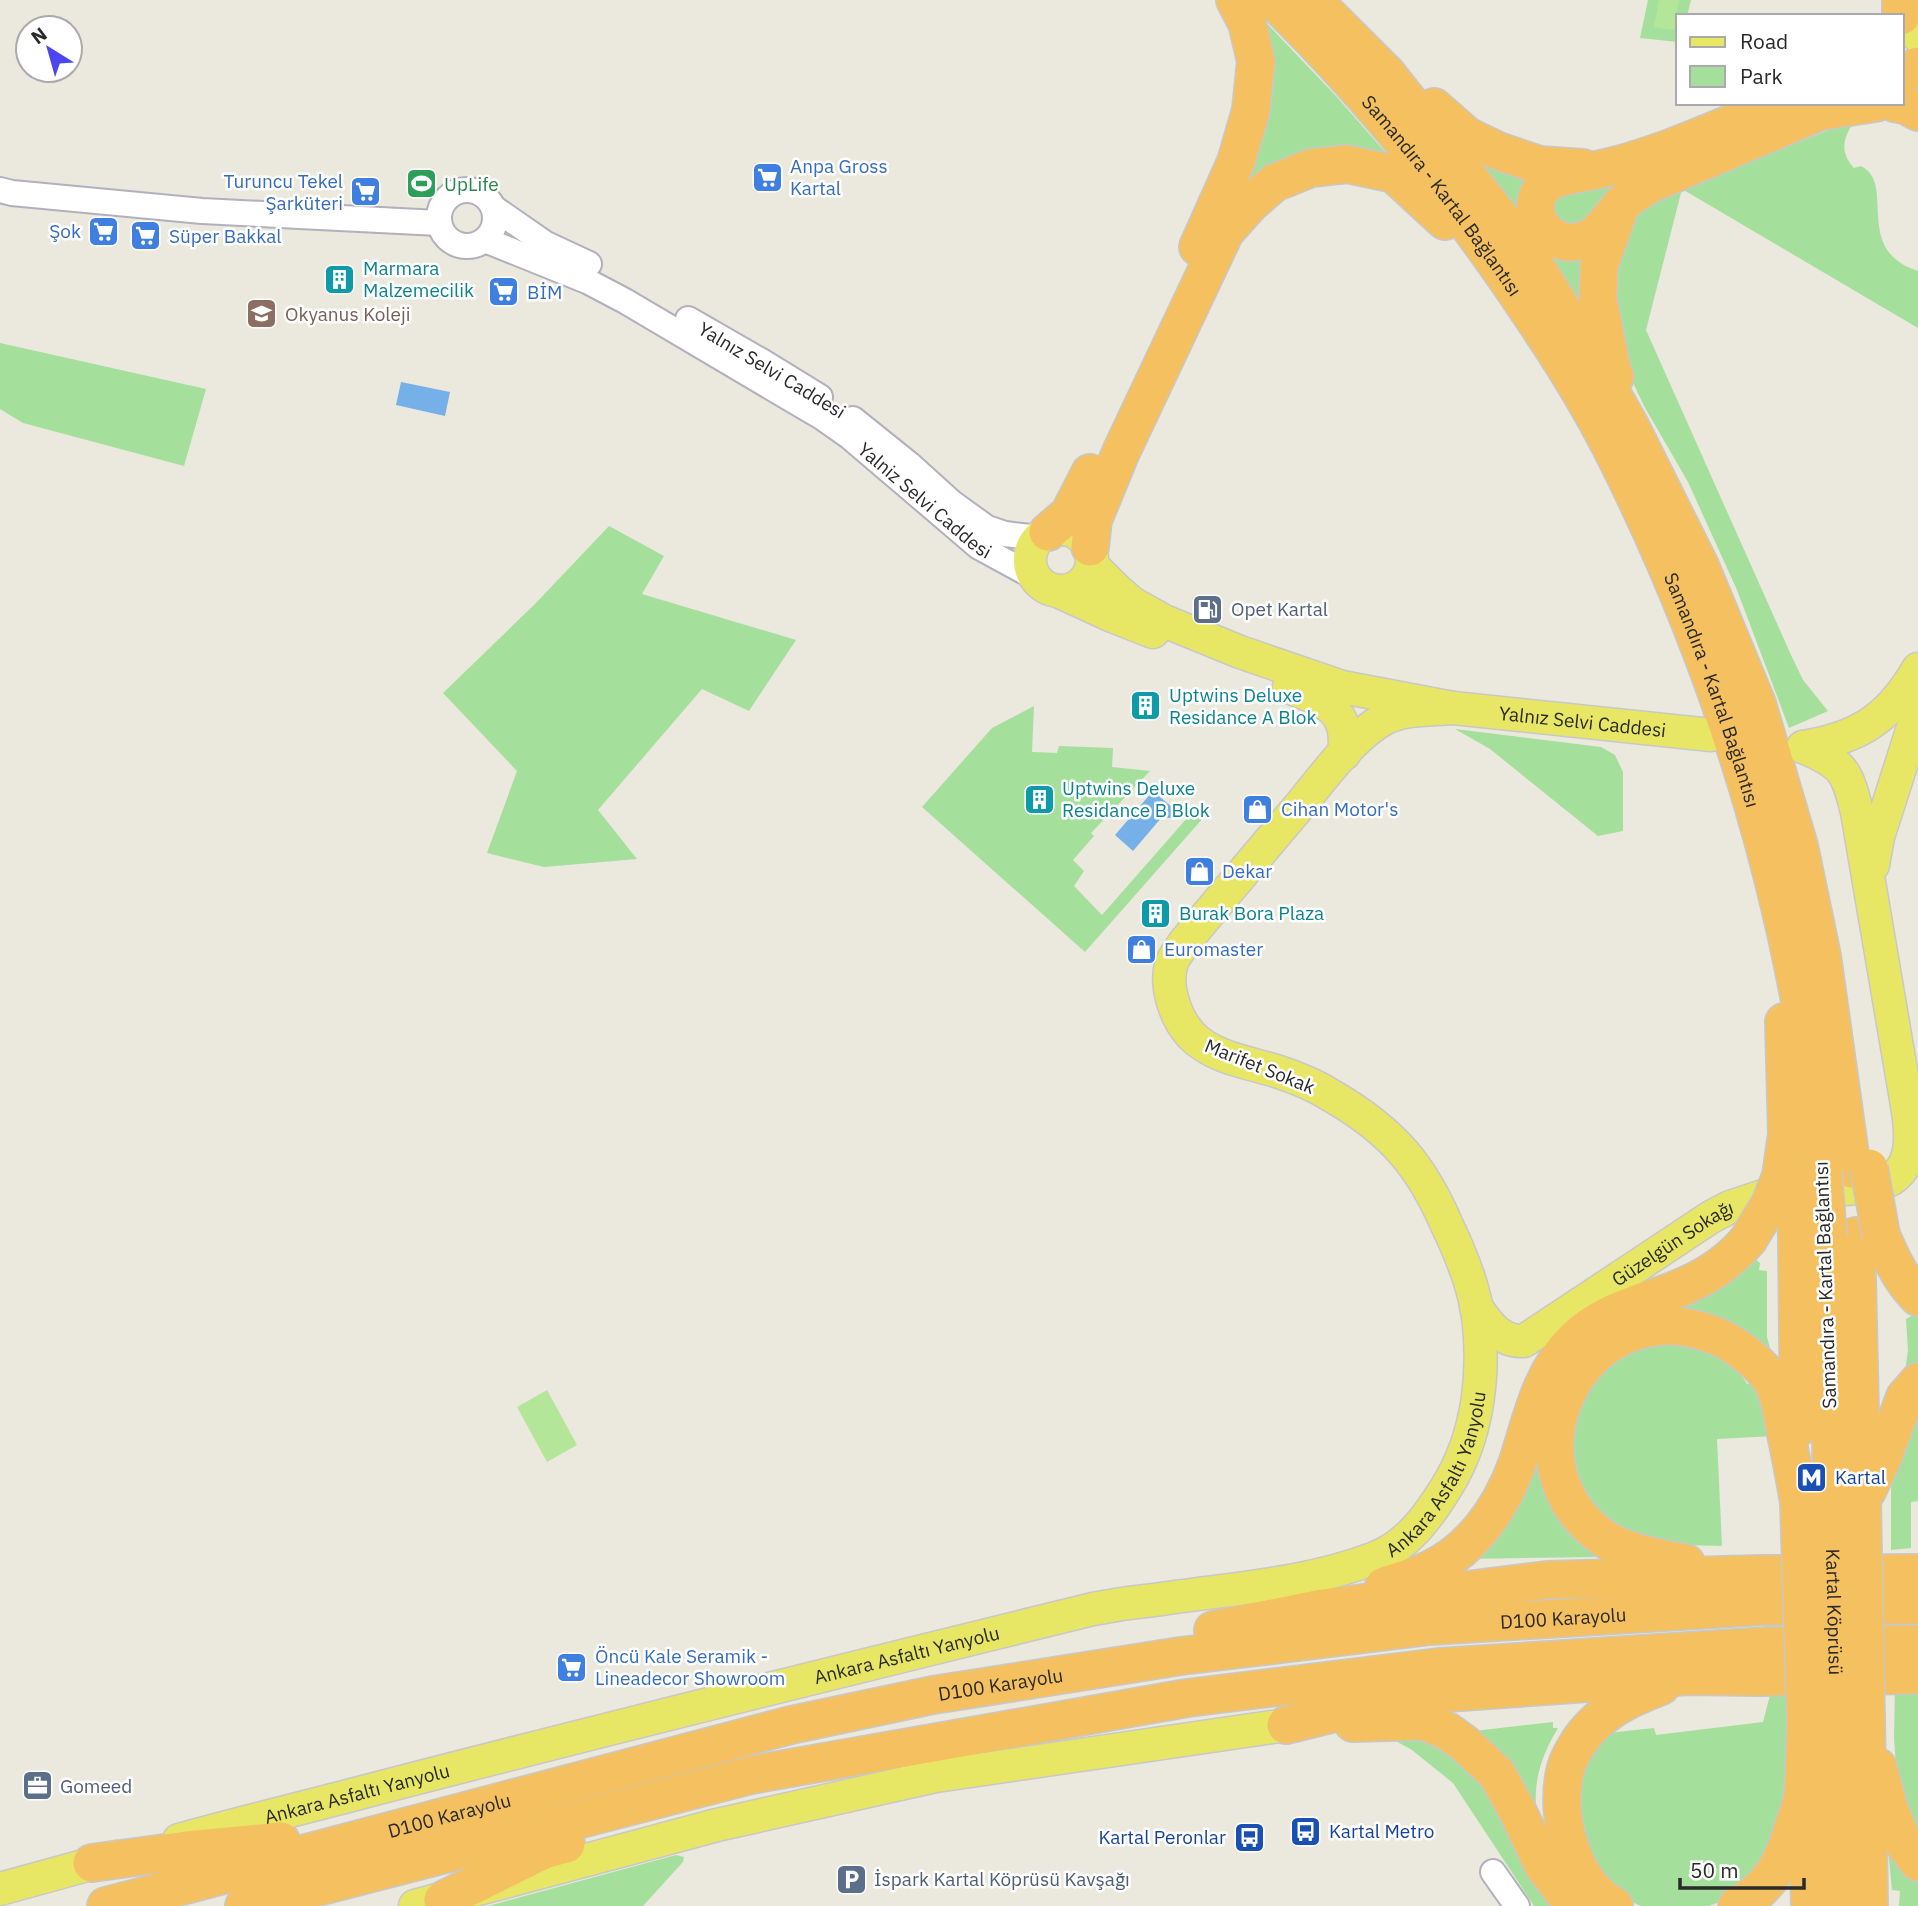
<svg xmlns="http://www.w3.org/2000/svg" width="1918" height="1906" font-family="'IBM Plex Sans',sans-serif">
<style>
.green{fill:#a5df9c}
.pitch{fill:#b4e699}
.water{fill:#76b0e8}
.lines{fill:none;stroke-linecap:round;stroke-linejoin:round}
.minor-casing{stroke:#b1b0bd;stroke-width:28}
.major-casing{stroke:#c8c8c8;stroke-width:35}
.highway-casing{stroke:#c8c8c8;stroke-width:40}
.minor{stroke:#fff;stroke-width:24}
.major{stroke:#e8e765;stroke-width:32}
.highway{stroke:#f5c05f;stroke-width:37}
.highway-bridge-casing{stroke:#c8c8c8;stroke-width:40;stroke-linecap:butt}
.highway-bridge{stroke:#f5c05f;stroke-width:37}
.labels{text-anchor:middle;stroke-width:5;stroke-linejoin:round;paint-order:stroke}
.shop-label{font-size:19px;fill:#366cbe;stroke:#fff;text-anchor:start}
.leisure-label{font-size:19px;fill:#27864d;stroke:#fff;text-anchor:start}
.street-label{font-size:19px;fill:#2a2a2a;stroke:#fff}
.culture-label{font-size:19px;fill:#0d838f;stroke:#fff;text-anchor:start}
.education-label{font-size:19px;fill:#785e54;stroke:#fff;text-anchor:start}
.service-label{font-size:19px;fill:#4e5e75;stroke:#fff;text-anchor:start}
.transit-label{font-size:19px;fill:#164399;stroke:#fff;text-anchor:start}
</style>
<rect width="100%" height="100%" fill="#ebe8dd"/>
<g class="green">
<polygon points="1648,0 1691,0 1687,16 1678,16 1678,42 1640,38"/>
<polygon points="1257,13 1336,96 1393,161 1242,195"/>
<path d="M1856 119C1844 136 1838 150 1854 168L1861 166C1897 184 1852 250 1918 271V328L1682 189 1646 330 1791 655 1803 680 1828 711 1789 728 1737 590 1688 482 1644 406 1615 344 1604 281 1637 210 1681 189Z"/>
<polygon points="1470,147 1537,174 1525,200 1591,250 1584,312"/>
<polygon points="1648,165 1580,234 1559,232 1550,197"/>
<polygon points="0,343 206,389 184,466 23,423 0,409"/>
<polygon points="609,526 664,556 642,594 796,640 749,711 702,689 598,810 637,859 544,867 487,853 517,771 443,693 535,604"/>
<polygon points="1034,706 1032,752 1057,753 1059,746 1113,748 1112,767 1150,771 1091,833 1094,836 1073,860 1084,871 1074,886 1102,915 1195,809 1204,817 1085,952 922,807 992,728"/>
<polygon points="1455,729 1601,747 1615,755 1623,772 1623,831 1598,836 1490,749"/>
<polygon points="1749,1254 1760,1263 1759,1270 1767,1271 1767,1337 1773,1360 1661,1303"/>
<polygon points="1918,1307 1918,1371 1904,1380 1908,1350 1906,1319 1913,1315"/>
<polygon points="1639,1341 1706,1342 1740,1373 1747,1384 1751,1383 1763,1401 1774,1436 1717,1439 1722,1546 1682,1545 1630,1535 1591,1512 1569,1465 1583,1379"/>
<polygon points="1918,1400 1918,1501 1911,1502 1911,1548 1891,1550 1891,1478"/>
<polygon points="1527,1464 1546,1469 1567,1524 1597,1557 1459,1559"/>
<polygon points="1792,1686 1790,1761 1780,1819 1768,1851 1747,1880 1730,1898 1709,1906 1641,1906 1634,1903 1612,1888 1585,1853 1573,1779 1608,1733 1654,1728 1656,1735 1763,1722 1770,1695"/>
<polygon points="1895,1686 1918,1688 1918,1836 1898,1795 1894,1738"/>
<path d="M1553 1722V1728H1558C1543 1753 1534 1777 1536 1806L1533 1807 1474 1731Z"/>
<polygon points="1387,1730 1449,1748 1483,1778 1553,1906 1534,1906 1453,1783 1412,1750 1385,1735"/>
<polygon points="1887,1839 1918,1879 1918,1906 1899,1906 1900,1891 1892,1890"/>
<polygon points="676,1855 684,1857 683,1862 643,1906 488,1906"/>
</g>
<g class="pitch">
<polygon points="1659,0 1679,0 1674,30 1654,27"/>
<polygon points="547,1390 577,1445 547,1462 517,1407"/>
</g>
<g class="water">
<polygon points="401,382 450,392 445,416 396,405"/>
<polygon points="1153,791 1173,808 1175,814 1170,818 1162,817 1133,851 1115,835"/>
</g>
<g class="lines">
<defs>
<g id="minor">
<circle cx="467" cy="218" r="28"/>
<polyline points="0,190 12,193 202,211 439,223"/>
<polyline points="494,208 546,244 589,264"/>
<path id="s1" d="M485 240 587 281 625 301 823 418 850 437 979 547 1036 578"/>
<polyline points="688,319 763,362 820,397"/>
<polyline points="853,419 909,464 951,502 987,528 1005,534 1040,538"/>
<polyline points="1493,1872 1517,1906"/>
</g>
<g id="major">
<polyline points="1908,0 1918,36"/>
<circle cx="1061" cy="560" r="31"/>
<path id="s2" d="M1092 565 1118 591 1132 603 1164 621 1240 652 1342 687 1453 708 1711 735"/>
<polyline points="1058,591 1110,615 1153,632"/>
<path d="M1289 687C1325 702 1350 708 1344 754"/>
<path d="M1803 747C1843 764 1847 770 1857 812L1908 1111 1916 1130"/>
<path d="M1803 747C1859 738 1890 718 1918 669"/>
<polyline points="1873,865 1878,837 1918,712"/>
<path id="s3" d="M1476 1307C1488 1324 1500 1342 1524 1341L1711 1217 1730 1207 1760 1197 1878 1186C1883 1183 1889 1181 1893 1178 1914 1163 1911 1133 1908 1111"/>
<path id="s4" d="M179 1840C235 1824 291 1811 348 1796 596 1731 844 1670 1093 1609 1113 1605 1133 1602 1154 1600 1227 1589 1305 1585 1375 1558 1408 1545 1428 1517 1446 1488 1479 1436 1486 1370 1477 1310 1472 1280 1459 1250 1446 1223 1435 1198 1422 1174 1404 1153 1384 1130 1358 1111 1332 1096 1315 1085 1295 1077 1276 1071 1247 1062 1214 1058 1192 1036 1175 1018 1163 983 1173 960 1176 954 1181 948 1184 943 1223 896 1263 849 1302 803 1324 776 1354 735 1384 719 1404 708 1431 710 1453 708"/>
<polyline points="0,1889 116,1857"/>
<polyline points="415,1906 717,1825 936,1776 1286,1725"/>
</g>
<g id="highway">
<path id="s5" d="M1273 0C1370 95 1455 200 1530 313 1562 360 1593 410 1618 461 1709 644 1773 838 1807 1040 1815 1083 1818 1128 1823 1172"/>
<polyline points="1313,0 1387,74 1522,245 1576,331 1630,426 1700,566 1757,704 1799,846 1822,956 1852,1169"/>
<polyline points="1901,0 1901,16"/>
<polyline points="1902,75 1918,66"/>
<path d="M1781 103C1723 126 1661 156 1601 169 1586 173 1556 175 1545 185 1536 193 1533 209 1538 220 1543 231 1554 240 1566 242 1598 245 1605 220 1624 202 1631 195 1642 190 1650 184L1840 103"/>
<polyline points="1894,103 1905,105 1918,112"/>
<polyline points="1434,107 1467,136 1498,151 1539,165 1583,168"/>
<polyline points="1822,111 1875,103"/>
<polyline points="1198,247 1236,162 1251,110 1256,61 1247,23 1235,0"/>
<polyline points="1615,377 1611,366 1598,299 1599,266 1617,216"/>
<polyline points="1048,532 1069,514 1090,473"/>
<polyline points="1090,547 1093,520 1121,452 1225,232 1250,204 1274,183 1311,168 1347,164 1394,174 1445,221"/>
<polyline points="1781,1176 1787,1134 1784,1022"/>
<path d="M1881 1235C1891 1258 1900 1279 1918 1297"/>
<polyline points="1856,1236 1862,1501"/>
<polyline points="1828,1237 1832,1502"/>
<polyline points="1797,1238 1799,1427"/>
<polyline points="1867,1491 1883,1457 1905,1397 1918,1382"/>
<path d="M1686 1563C1664 1560 1623 1551 1605 1539 1495 1463 1582 1287 1711 1334 1732 1341 1766 1366 1775 1387 1781 1402 1783 1418 1786 1434 1791 1457 1795 1479 1799 1502"/>
<path d="M1384 1586C1399 1581 1415 1577 1429 1570 1480 1546 1510 1494 1524 1442 1535 1404 1546 1367 1575 1339 1607 1308 1651 1302 1689 1284 1711 1274 1733 1258 1748 1240"/>
<polyline points="1213,1630 1323,1608 1547,1580 1760,1574 1918,1573"/>
<polyline points="1866,1720 1869,1906"/>
<polyline points="1837,1722 1840,1906"/>
<polyline points="1353,1723 1423,1721 1447,1731 1465,1744 1497,1774 1518,1812 1543,1865 1574,1906"/>
<polyline points="1286,1725 1403,1696 1688,1676 1759,1677 1918,1675"/>
<polyline points="1878,1767 1889,1809 1903,1842 1918,1862"/>
<polyline points="1808,1811 1810,1906"/>
<polyline points="92,1863 187,1850 281,1841"/>
<polyline points="443,1900 544,1850 566,1844"/>
<path id="s6" d="M106 1906 791 1725 933 1695 1181 1656 1430 1626 1764 1606 1918 1605"/>
<polyline points="244,1906 751,1775 1187,1698 1439,1667 1768,1646 1918,1644"/>
<path d="M1614 1906C1572 1882 1555 1818 1565 1772 1568 1757 1581 1737 1592 1726 1611 1706 1636 1696 1661 1686"/>
<path d="M1737 1906C1771 1887 1784 1861 1794 1825 1798 1815 1802 1804 1803 1793 1805 1770 1805 1746 1806 1723"/>
</g>
</defs>
<use href="#minor" class="minor-casing"/>
<use href="#major" class="major-casing"/>
<use href="#highway" class="highway-casing"/>
<use href="#minor" class="minor"/>
<use href="#major" class="major"/>
<use href="#highway" class="highway"/>
<defs>
<g id="highway-bridge">
<polyline points="1869,1168 1881,1235"/>
<polyline points="1823,1172 1828,1237"/>
<polyline points="1795,1175 1797,1238"/>
<polyline points="1748,1240 1770,1204 1781,1176"/>
<polyline points="1862,1501 1866,1720"/>
<polyline points="1799,1502 1806,1723"/>
<path id="s7" d="M1832 1502 1837 1722"/>
</g>
</defs>
<use href="#highway-bridge" class="highway-bridge-casing"/>
<use href="#highway-bridge" class="highway-bridge"/>
</g>
<defs>
<symbol id="supermarket-square" viewBox="-11 -11 22 22"><rect x="-9" y="-9" width="18" height="18" rx="4" fill="#3f7fe0" stroke="#fff"/><path d="M-6-5.5h2.5l.6 2H6L4.5 2H-2.5L-4.4-4H-6ZM-1.5 3.2a1.3 1.3 0 1 0 .1 0ZM3 3.2a1.3 1.3 0 1 0 .1 0Z" fill="#fff"/></symbol>
<symbol id="stadium-square" viewBox="-11 -11 22 22"><rect x="-9" y="-9" width="18" height="18" rx="4" fill="#2e9e5b" stroke="#fff"/><path d="M0-5a6.5 5 0 1 0 0 10a6.5 5 0 1 0 0-10ZM-3.5-1.8h7v3.6h-7Z" fill="#fff"/></symbol>
<symbol id="building-square" viewBox="-11 -11 22 22"><rect x="-9" y="-9" width="18" height="18" rx="4" fill="#0f9aa8" stroke="#fff"/><path d="M-4-6H4V6H1V3H-1V6H-4ZM-2.5-4.3h1.7v1.8h-1.7ZM.8-4.3h1.7v1.8H.8ZM-2.5-1h1.7V.8h-1.7ZM.8-1h1.7V.8H.8Z" fill="#fff"/></symbol>
<symbol id="school-square" viewBox="-11 -11 22 22"><rect x="-9" y="-9" width="18" height="18" rx="4" fill="#8d6e63" stroke="#fff"/><path d="M0-5L7-2L0 1L-7-2ZM-4 1L0 2.5L4 1V4Q0 6-4 4Z" fill="#fff"/></symbol>
<symbol id="fuel-square" viewBox="-11 -11 22 22"><rect x="-9" y="-9" width="18" height="18" rx="4" fill="#5c6f8a" stroke="#fff"/><path d="M-5.5-6h7V0h2V4h1.3V-2.5L3-4.5l.8-.8L6-3V5H2.5V1h-1V6h-7ZM-4.2-4.7v3.2H.2V-4.7Z" fill="#fff"/></symbol>
<symbol id="shop-square" viewBox="-11 -11 22 22"><rect x="-9" y="-9" width="18" height="18" rx="4" fill="#3f7fe0" stroke="#fff"/><path d="M-5-2.5h2.3a2.7 3.5 0 0 1 5.4 0H5L5.5 6h-11ZM-1.5-2.5h3a1.5 2.3 0 0 0-3 0Z" fill="#fff"/></symbol>
<symbol id="metro-square" viewBox="-11 -11 22 22"><rect x="-9" y="-9" width="18" height="18" rx="4" fill="#1a4fb4" stroke="#fff"/><path d="M-5.5 5V-5H-3L0 0L3-5H5.5V5H3V-.5L0 4L-3-.5V5Z" fill="#fff"/></symbol>
<symbol id="office-square" viewBox="-11 -11 22 22"><rect x="-9" y="-9" width="18" height="18" rx="4" fill="#5c6f8a" stroke="#fff"/><path d="M-6-3h4V-5.5h4V-3h4V5H-6ZM-1-4.5V-3h2v-1.5ZM-6 0V1H6V0Z" fill="#fff"/></symbol>
<symbol id="bus-square" viewBox="-11 -11 22 22"><rect x="-9" y="-9" width="18" height="18" rx="4" fill="#1a4fb4" stroke="#fff"/><path d="M-5-6H5V4H4V6H2V4H-2V6H-4V4H-5ZM-3.5-4V0h7V-4ZM-3.5 1.2v1.5H-2V1.2ZM2 1.2v1.5H3.5V1.2Z" fill="#fff"/></symbol>
<symbol id="parking-square" viewBox="-11 -11 22 22"><rect x="-9" y="-9" width="18" height="18" rx="4" fill="#5c6f8a" stroke="#fff"/><path d="M-3.5-5.5H1a3.5 3.5 0 0 1 0 7H-1V5.5H-3.5ZM-1-3.4V-.6H.8a1.4 1.4 0 0 0 0-2.8Z" fill="#fff"/></symbol>
</defs>
<g fill-rule="evenodd">
<use href="#supermarket-square" x="750" y="160" width="35" height="35"/>
<use href="#stadium-square" x="404" y="166" width="35" height="35"/>
<use href="#supermarket-square" x="348" y="174" width="35" height="35"/>
<use href="#supermarket-square" x="86" y="214" width="35" height="35"/>
<use href="#supermarket-square" x="128" y="218" width="35" height="35"/>
<use href="#building-square" x="322" y="262" width="35" height="35"/>
<use href="#supermarket-square" x="486" y="274" width="35" height="35"/>
<use href="#school-square" x="244" y="296" width="35" height="35"/>
<use href="#fuel-square" x="1190" y="592" width="35" height="35"/>
<use href="#building-square" x="1128" y="688" width="35" height="35"/>
<use href="#building-square" x="1022" y="782" width="35" height="35"/>
<use href="#shop-square" x="1240" y="792" width="35" height="35"/>
<use href="#shop-square" x="1182" y="854" width="35" height="35"/>
<use href="#building-square" x="1138" y="896" width="35" height="35"/>
<use href="#shop-square" x="1124" y="932" width="35" height="35"/>
<use href="#metro-square" x="1794" y="1460" width="35" height="35"/>
<use href="#supermarket-square" x="554" y="1650" width="35" height="35"/>
<use href="#office-square" x="20" y="1768" width="35" height="35"/>
<use href="#bus-square" x="1288" y="1814" width="35" height="35"/>
<use href="#bus-square" x="1232" y="1820" width="35" height="35"/>
<use href="#parking-square" x="834" y="1862" width="35" height="35"/>
</g>
<g class="labels">
<g class="shop-label">
<text x="790" y="173">Anpa Gross<tspan x="790" dy="22">Kartal</tspan></text>
<text x="343" y="188" text-anchor="end">Turuncu Tekel<tspan x="343" dy="22">Şarküteri</tspan></text>
<text x="81" y="238" text-anchor="end">Şok</text>
<text x="169" y="243">Süper Bakkal</text>
<text x="527" y="299">BİM</text>
<text x="1281" y="816">Cihan Motor's</text>
<text x="1222" y="878">Dekar</text>
<text x="1164" y="956">Euromaster</text>
<text x="595" y="1663">Öncü Kale Seramik -<tspan x="595" dy="22">Lineadecor Showroom</tspan></text>
</g>
<g class="leisure-label">
<text x="444" y="191">UpLife</text>
</g>
<g class="street-label">
<text dy="7" stroke="none"><textPath href="#s5" startOffset="259">Samandıra - Kartal Bağlantısı</textPath></text>
<text transform="translate(772 370) rotate(31)" y="7">Yalnız Selvi Caddesi</text>
<text dy="7" stroke="none"><textPath href="#s1" startOffset="514">Yalniz Selvi Caddesi</textPath></text>
<text dy="7" stroke="none"><textPath href="#s5" startOffset="826">Samandıra - Kartal Bağlantısı</textPath></text>
<text dy="7" stroke="none"><textPath href="#s2" startOffset="525">Yalnız Selvi Caddesi</textPath></text>
<text transform="translate(1260 1066) rotate(22)" y="7">Marifet Sokak</text>
<text dy="7" stroke="none"><textPath href="#s3" startOffset="240">Güzelgün Sokağı</textPath></text>
<text transform="translate(1825 1285) rotate(-92)" y="7">Samandıra - Kartal Bağlantısı</text>
<text dy="7" stroke="none"><textPath href="#s4" startOffset="1339">Ankara Asfaltı Yanyolu</textPath></text>
<text dy="7" stroke="none"><textPath href="#s7" startOffset="110">Kartal Köprüsü</textPath></text>
<text dy="7" stroke="none"><textPath href="#s6" startOffset="1489">D100 Karayolu</textPath></text>
<text dy="7" stroke="none"><textPath href="#s4" startOffset="751">Ankara Asfaltı Yanyolu</textPath></text>
<text dy="7" stroke="none"><textPath href="#s6" startOffset="922">D100 Karayolu</textPath></text>
<text dy="7" stroke="none"><textPath href="#s4" startOffset="184">Ankara Asfaltı Yanyolu</textPath></text>
<text dy="7" stroke="none"><textPath href="#s6" startOffset="355">D100 Karayolu</textPath></text>
</g>
<g class="culture-label">
<text x="363" y="275">Marmara<tspan x="363" dy="22">Malzemecilik</tspan></text>
<text x="1169" y="702">Uptwins Deluxe<tspan x="1169" dy="22">Residance A Blok</tspan></text>
<text x="1062" y="795">Uptwins Deluxe<tspan x="1062" dy="22">Residance B Blok</tspan></text>
<text x="1179" y="920">Burak Bora Plaza</text>
</g>
<g class="education-label">
<text x="285" y="321">Okyanus Koleji</text>
</g>
<g class="service-label">
<text x="1231" y="616">Opet Kartal</text>
<text x="60" y="1793">Gomeed</text>
<text x="874" y="1886">İspark Kartal Köprüsü Kavşağı</text>
</g>
<g class="transit-label">
<text x="1835" y="1484">Kartal</text>
<text x="1329" y="1838">Kartal Metro</text>
<text x="1226" y="1844" text-anchor="end">Kartal Peronlar</text>
</g>
</g>
<rect x="1676" y="14" width="228" height="91" fill="#ffffff" stroke="#aaaaaa" stroke-width="2"/>
<rect x="1690" y="37" width="35" height="10" fill="#e8e765" stroke="#aaaaaa" stroke-width="2"/>
<text x="1740" y="49" font-size="21" fill="#2a2a2a">Road</text>
<rect x="1690" y="66" width="35" height="21" fill="#a5df9c" stroke="#aaaaaa" stroke-width="2"/>
<text x="1740" y="84" font-size="21" fill="#2a2a2a">Park</text>
<g transform="translate(49 49) rotate(323)"><circle r="33" fill="#ffffff" stroke="#aaaaaa" stroke-width="2"/>
<path d="M0-5L12 26L0 18L-12 26Z" fill="#4b46ef"/>
<text y="-10" font-size="19" font-weight="bold" text-anchor="middle" fill="#2a2a2a">N</text>
</g>
<path d="M1680 1878v10h124v-10" fill="none" stroke="#2a2a2a" stroke-width="3.5"/>
<text x="1690" y="1878" font-size="21" fill="#2a2a2a" stroke="#ffffff" stroke-width="5" paint-order="stroke">50 m</text>
</svg>
